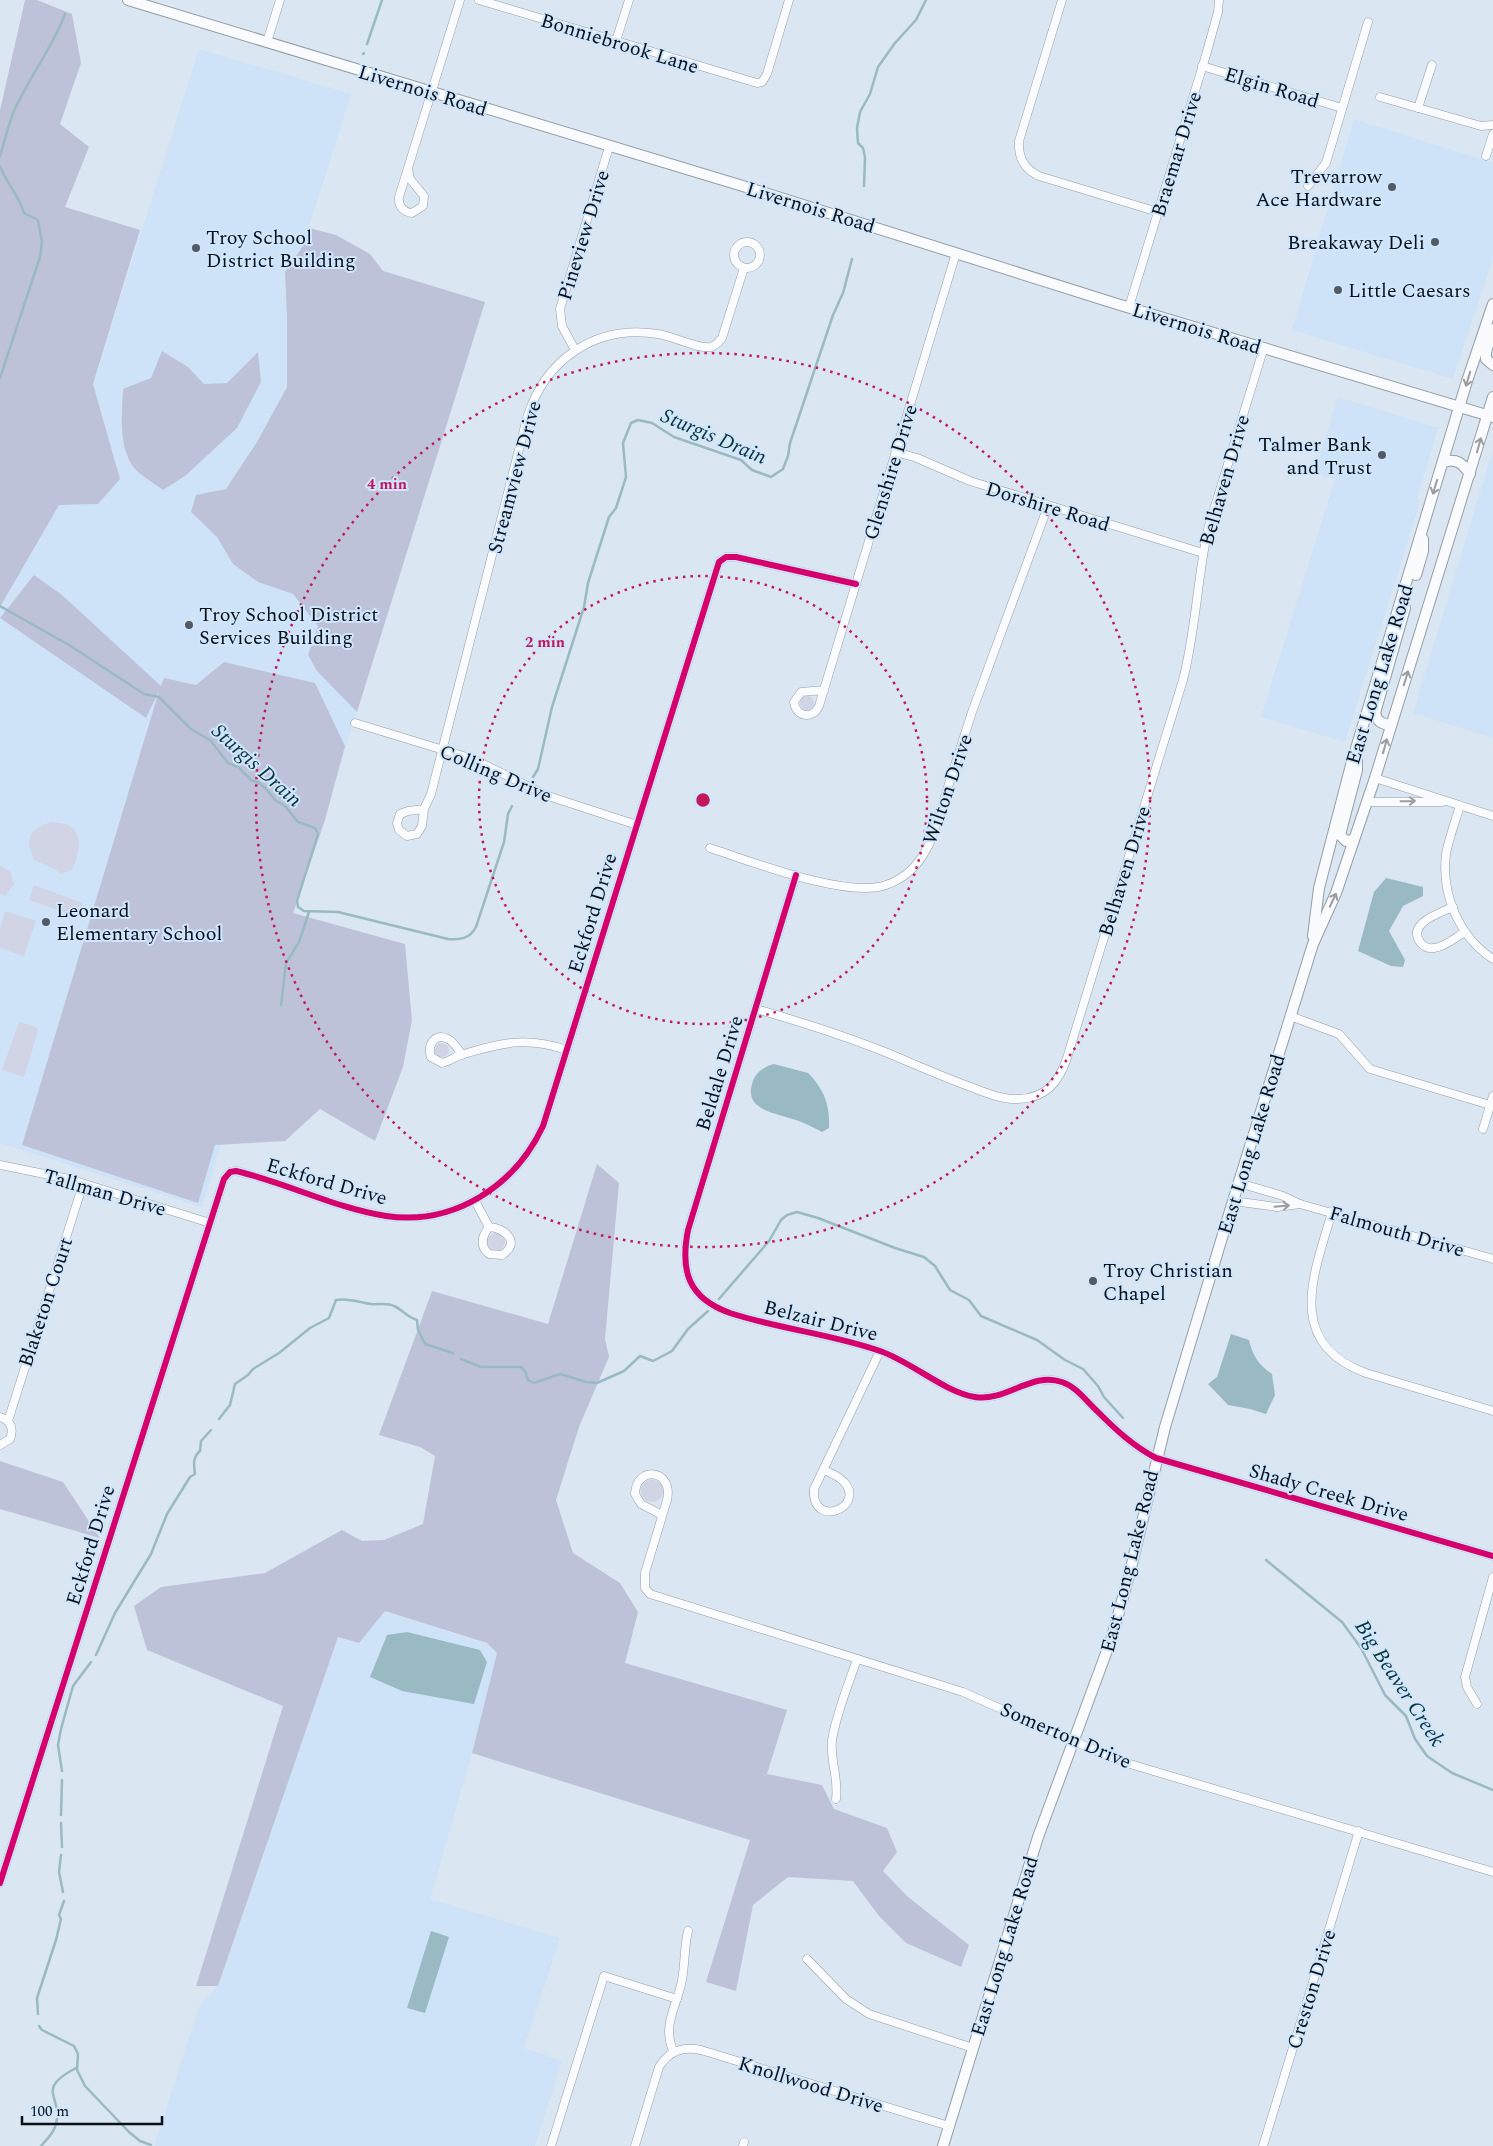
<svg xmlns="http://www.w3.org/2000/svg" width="1493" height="2146" font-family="Spectral,serif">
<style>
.built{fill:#cee3f8}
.green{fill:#d0d4e5}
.forest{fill:#bec2d9}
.water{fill:#99bac2}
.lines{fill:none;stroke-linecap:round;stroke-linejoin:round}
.stream{stroke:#99bac2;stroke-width:2.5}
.street-casing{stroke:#959ea7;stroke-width:9}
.secondary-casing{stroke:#959ea7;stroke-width:12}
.street{stroke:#f9fbfd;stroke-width:8}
.secondary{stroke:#f9fbfd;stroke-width:10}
.cycleway-casing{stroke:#cfe6fd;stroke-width:9}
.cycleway{stroke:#d6006c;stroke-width:6}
.oneway{stroke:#999da1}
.ring{fill:none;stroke:#c2185b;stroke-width:2.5;stroke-dasharray:2.5 5}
.poi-dot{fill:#525b64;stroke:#cfe6fd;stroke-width:2}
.labels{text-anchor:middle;stroke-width:4;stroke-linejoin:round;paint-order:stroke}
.street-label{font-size:20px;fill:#091018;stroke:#cfe6fd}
.poi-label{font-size:20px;fill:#091018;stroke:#cfe6fd;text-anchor:start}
.water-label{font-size:21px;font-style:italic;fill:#083338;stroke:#cfe6fd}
.centre{fill:#c2185b;stroke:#cfe6fd;stroke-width:2.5}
.ring-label{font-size:15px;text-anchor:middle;font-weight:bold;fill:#c2185b;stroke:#cfe6fd;stroke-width:4;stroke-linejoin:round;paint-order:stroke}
</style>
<rect width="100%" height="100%" fill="#dae6f2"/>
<g class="built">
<polygon points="199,49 351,94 303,246 485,302 202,1207 0,1143 0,426 73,448"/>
<polygon points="1354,119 1493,163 1493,259 1453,379 1292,330"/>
<polygon points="1338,397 1438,428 1418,496 1419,505 1345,742 1261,717 1335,479 1315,472"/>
<polygon points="1493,450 1493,738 1413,713"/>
<polygon points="385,1611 487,1644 497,1653 472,1753 430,1899 560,1938 524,2048 562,2061 535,2146 154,2146 200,2004 218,1986 338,1637 359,1643"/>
</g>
<g class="green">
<circle cx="807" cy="703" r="7"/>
<path d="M52 822C57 823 63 823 68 825 85 832 78 858 72 870L60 874 55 869 34 860C33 855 29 848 29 843 29 831 42 824 52 822Z"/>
<polygon points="0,866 10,871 14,884 5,896 0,893"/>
<polygon points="34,885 83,903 78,917 29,900"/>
<polygon points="5,911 36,921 24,956 0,948 0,929"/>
<polygon points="19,1022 36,1027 38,1030 24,1077 2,1070"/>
<circle cx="442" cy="1050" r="7"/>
<circle cx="496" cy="1242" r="9"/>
<circle cx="652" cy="1491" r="11"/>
</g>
<g class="forest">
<polygon points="25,0 37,0 72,14 81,63 60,124 89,147 65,207 140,230 93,384 120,479 98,504 59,505 0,607 0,110"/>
<polygon points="309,228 336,235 370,254 383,271 485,302 357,712 317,671 308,655 318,626 293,594 258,582 233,564 217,537 191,512 196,495 226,489 257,442 287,387 287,318 285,272 303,246"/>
<path d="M162 351 188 367 204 384 227 383 258 352 261 382 237 428 185 476 163 490C155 484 145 478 138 472 117 452 122 414 123 389L151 378Z"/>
<polygon points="34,575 62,595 161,686 164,678 196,685 224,662 315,683 345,746 325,820 293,913 405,944 412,1020 403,1067 375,1141 320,1109 285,1141 215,1145 198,1203 22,1145 159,691 146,718 0,618"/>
<polygon points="597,1164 619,1183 605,1339 609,1357 579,1427 556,1500 573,1553 620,1583 638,1612 625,1663 787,1710 767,1774 822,1785 834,1809 887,1828 897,1852 883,1871 908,1897 969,1945 961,1967 906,1943 879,1916 853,1881 788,1877 753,1905 736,1991 706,1982 750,1840 472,1753 497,1653 487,1643 385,1611 359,1643 338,1637 218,1986 196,1986 283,1706 147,1650 134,1606 161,1587 265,1573 342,1530 362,1541 384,1540 423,1524 435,1456 420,1447 379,1435 432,1291 548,1324"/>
<polygon points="0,1461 63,1482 100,1538 0,1509"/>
</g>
<g class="water">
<polygon points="1386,878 1423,887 1423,896 1403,906 1389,931 1405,960 1403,967 1391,966 1358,951 1374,892"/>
<path d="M774 1064 808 1073C824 1089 830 1105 829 1128L822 1132C811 1126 801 1121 789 1118 772 1112 745 1109 752 1084 755 1073 763 1067 774 1064Z"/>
<path d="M1231 1334 1249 1340C1253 1357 1259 1365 1272 1374L1275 1395 1266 1414 1250 1409 1228 1405 1208 1384 1217 1377Z"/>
<polygon points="407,1632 480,1650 487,1662 474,1704 402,1691 370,1677 387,1635"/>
<polygon points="431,1931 449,1937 425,2013 407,2008"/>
</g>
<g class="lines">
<g class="stream">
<polyline points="367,44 382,0"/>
<polyline points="363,54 364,53"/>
<path d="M0 156C5 141 8 125 14 111 29 77 52 49 65 14"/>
<path d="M0 166C6 183 19 195 24 213L38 220 42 242 40 257 0 378"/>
<polyline points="864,186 865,157 863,148 858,143 857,128 860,112 870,94 878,67 895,43 916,20 926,0"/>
<path d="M0 606 69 645 144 694 159 697 191 729 211 741 228 763 238 767 251 780 259 783 266 789 275 800 285 806 298 822 315 828 318 834 297 901 298 907 304 911 338 912 448 939C459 940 470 939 476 927L504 842 508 814 512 806"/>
<polyline points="533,777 538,769 552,707 584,607 588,583 609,517 616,508 626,477 623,443 631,423 638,420 652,423 674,437 741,460 752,470 771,477 783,469 788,456 790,443 833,315 843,293 852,259"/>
<polyline points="281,1005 286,963 299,942 309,912"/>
<polyline points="719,1299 769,1241 781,1220 787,1215 797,1212 818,1218 895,1248 924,1257 935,1266 950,1290 969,1300 981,1316 1037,1340 1065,1360 1083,1369 1098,1386 1104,1397 1123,1418"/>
<polyline points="461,1359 481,1367 521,1367 525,1371 528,1380 534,1383 560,1374 586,1382 597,1383 624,1371 640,1356 653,1361 672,1351 688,1329 708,1311"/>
<path d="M219 1419 230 1405 235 1384 248 1375 253 1369 279 1353 310 1328 329 1318 336 1300C348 1298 359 1302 371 1304 379 1305 386 1302 394 1306 403 1310 407 1317 417 1320L418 1330 425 1344 453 1353"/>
<polyline points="1266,1560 1342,1622 1361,1648 1385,1695 1406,1716 1415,1739 1427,1756 1452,1773 1493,1790"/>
<path d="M96 1655 115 1613 151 1554 167 1514 190 1477 195 1474C194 1465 192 1458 200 1451L201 1441 211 1430"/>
<polyline points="62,1771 58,1745 61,1729 73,1686 91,1662"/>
<polyline points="61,1815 62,1780"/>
<polyline points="61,1823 62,1847"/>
<polyline points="61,1855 59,1872 63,1892"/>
<polyline points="38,2014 37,1998 56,1940 61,1919 59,1915 64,1901"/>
<polyline points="39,2026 42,2030 74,2046 78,2054 77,2070 85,2086 129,2132 140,2141 151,2145"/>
<path d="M41 2146C46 2140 52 2135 55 2127 66 2097 32 2091 76 2068"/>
</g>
<defs>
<g id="street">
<polyline points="479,0 757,83 762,82 767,74 789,0"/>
<path d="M1062 0 1019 141C1018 157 1024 169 1039 176L1158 212"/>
<polyline points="616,41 629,0"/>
<polyline points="267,42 280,0"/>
<polyline points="1202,66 1342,108"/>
<polyline points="1380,97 1481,126 1493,125"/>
<polyline points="1418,108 1432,65"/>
<polyline points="1486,156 1493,134"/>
<path d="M408 169 410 179 424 196 423 206 412 213C403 212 398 206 399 197L460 0"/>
<polyline points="1308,186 1326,163 1368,22"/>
<circle cx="747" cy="255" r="13"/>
<polyline points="1129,307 1206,55 1218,12 1219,0"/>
<polyline points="575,350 562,326 560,309 609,147"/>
<polyline points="896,452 917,458 970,481 1203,553"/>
<path d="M824 690 801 692 794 702C796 717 813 720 819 706L956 253"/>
<polyline points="355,723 473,759 548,796 637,825"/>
<polyline points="1375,778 1493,816"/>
<polyline points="1367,802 1442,802"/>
<path d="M1460 806C1455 822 1449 838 1446 854 1441 894 1459 937 1493 959"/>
<path d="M424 809 422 826 417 834 407 836 399 830 397 823 400 814 408 811 424 809 431 794 527 418C545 359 596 324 658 334 673 336 697 349 710 347 715 346 719 342 722 338L744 268"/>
<path d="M710 848C750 861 847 899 886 885 907 878 922 861 931 840L972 712 1048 506"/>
<path d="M796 875 688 1230C680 1271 688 1298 730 1313 779 1329 832 1334 880 1351 912 1362 944 1392 975 1397 1006 1402 1032 1371 1062 1382 1077 1387 1086 1401 1097 1411 1115 1429 1133 1446 1156 1458L1493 1556"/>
<path d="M1453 907C1440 913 1407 923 1420 942 1424 947 1428 949 1434 948 1445 947 1456 937 1465 932"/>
<path d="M756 1009C798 1021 839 1034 880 1050 910 1062 940 1076 971 1087 986 1093 1003 1100 1019 1099 1046 1098 1059 1082 1067 1058L1183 680C1196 630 1197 579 1208 529L1264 347"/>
<polyline points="1290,1016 1339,1034 1370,1069 1490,1105"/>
<path d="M462 1055C458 1049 454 1042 448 1039 435 1032 427 1045 431 1057L442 1063C450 1061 456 1056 464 1054 503 1042 527 1037 567 1050"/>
<polyline points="1483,1129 1493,1096"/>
<polyline points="0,1165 69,1179 210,1223"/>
<path d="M475 1201 489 1227C482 1236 479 1246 489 1254L502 1255C521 1243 506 1228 489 1227"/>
<polyline points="1233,1201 1277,1207 1300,1204 1283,1196 1239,1183"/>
<polyline points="1300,1204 1493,1259"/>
<path d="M1332 1212C1314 1274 1284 1343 1366 1373L1493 1411"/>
<path d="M0 1417C11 1420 14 1429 10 1439L0 1445"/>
<polyline points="8,1421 83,1184"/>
<path d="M824 1470C831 1473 839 1476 844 1482 867 1507 811 1530 814 1489L880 1351"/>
<path d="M662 1515 641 1504 635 1494C636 1465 674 1469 667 1500L645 1573V1588L650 1594 963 1692 1094 1750 1130 1764 1493 1872"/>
<polyline points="1477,1704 1467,1687 1465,1677 1493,1577"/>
<path d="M836 1799C839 1779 830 1761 832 1741 835 1717 849 1683 857 1659"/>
<path d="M0 1883 224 1179 230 1172 236 1171C287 1183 335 1208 386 1216 454 1226 515 1186 543 1126L719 562 726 557H736L856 584"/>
<polyline points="807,1959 846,1999 869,2014 973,2048"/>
<path d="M673 2051C662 2024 677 2007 682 1980 685 1964 684 1948 688 1931"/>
<polyline points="551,2146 604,1976 677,1999"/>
<path d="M635 2146 659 2067C669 2051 682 2046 701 2050L949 2126"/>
<polyline points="743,2146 744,2142"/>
<polyline points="1263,2146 1359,1831"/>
</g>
<g id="secondary">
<polyline points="128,0 746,187 1117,304 1493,417"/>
<polyline points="1493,329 1486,352 1486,359 1493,365"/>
<path d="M1443 462C1457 458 1462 463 1470 474"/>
<polyline points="1416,575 1423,551 1423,539"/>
<path d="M1391 725C1382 724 1377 722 1375 713L1405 608"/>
<polyline points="1354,758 1357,761 1357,770 1340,835 1346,841 1354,840"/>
<polyline points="1313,936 1319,888 1351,765 1467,381 1493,304"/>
<polyline points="943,2146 1038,1837 1112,1637 1130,1572 1165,1427 1233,1201 1313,944 1336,893 1375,778 1493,397"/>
</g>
</defs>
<use href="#street" class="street-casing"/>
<use href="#secondary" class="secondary-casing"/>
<use href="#street" class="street"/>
<use href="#secondary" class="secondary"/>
<defs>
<g id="cycleway">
<path d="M796 875 688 1230C680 1271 688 1298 730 1313 779 1329 832 1334 880 1351 912 1362 944 1392 975 1397 1006 1402 1032 1371 1062 1382 1077 1387 1086 1401 1097 1411 1115 1429 1133 1446 1156 1458L1493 1556"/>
<path d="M0 1883 224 1179 230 1172 236 1171C287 1183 335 1208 386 1216 454 1226 515 1186 543 1126L719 562 726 557H736L856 584"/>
</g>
</defs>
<use href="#cycleway" class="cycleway-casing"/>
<use href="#cycleway" class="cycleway"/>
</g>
<defs><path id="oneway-shaft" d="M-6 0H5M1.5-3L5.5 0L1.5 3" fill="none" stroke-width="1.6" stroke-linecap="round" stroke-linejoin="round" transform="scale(1.25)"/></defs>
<g class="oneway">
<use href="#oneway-shaft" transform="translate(1468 379) rotate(107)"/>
<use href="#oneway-shaft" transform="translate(1479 445) rotate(-74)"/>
<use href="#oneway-shaft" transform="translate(1435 487) rotate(107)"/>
<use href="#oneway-shaft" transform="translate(1406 678) rotate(-73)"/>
<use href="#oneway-shaft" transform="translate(1385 746) rotate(-74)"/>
<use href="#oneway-shaft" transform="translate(1408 801) rotate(-1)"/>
<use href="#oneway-shaft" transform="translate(1333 900) rotate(-65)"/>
<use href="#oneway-shaft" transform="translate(1282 1206) rotate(-5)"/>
</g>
<g class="ring">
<circle cx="703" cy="800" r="224"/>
<circle cx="703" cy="800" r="447"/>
</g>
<g class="poi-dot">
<circle cx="1392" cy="187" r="5"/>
<circle cx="1435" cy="242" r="5"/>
<circle cx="196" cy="248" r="5"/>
<circle cx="1338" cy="290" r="5"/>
<circle cx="1382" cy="455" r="5"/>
<circle cx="189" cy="625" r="5"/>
<circle cx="46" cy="922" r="5"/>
<circle cx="1093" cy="1281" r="5"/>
</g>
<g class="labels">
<g class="street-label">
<text transform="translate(620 43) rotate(17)" y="7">Bonniebrook Lane</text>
<text transform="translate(1272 87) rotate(17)" y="7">Elgin Road</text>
<text transform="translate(423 90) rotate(17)" y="7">Livernois Road</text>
<text transform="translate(1176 154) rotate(-73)" y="7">Braemar Drive</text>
<text transform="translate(811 207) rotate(17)" y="7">Livernois Road</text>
<text transform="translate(583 235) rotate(-73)" y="7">Pineview Drive</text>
<text transform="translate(1197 328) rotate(17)" y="7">Livernois Road</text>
<text transform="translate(890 472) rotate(-73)" y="7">Glenshire Drive</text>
<text transform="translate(514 477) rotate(-75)" y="7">Streamview Drive</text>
<text transform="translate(1224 480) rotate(-74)" y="7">Belhaven Drive</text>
<text transform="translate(1048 506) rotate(17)" y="7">Dorshire Road</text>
<text transform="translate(1379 674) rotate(-73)" y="7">East Long Lake Road</text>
<text transform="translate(496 773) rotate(23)" y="7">Colling Drive</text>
<text transform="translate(947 789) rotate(-71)" y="7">Wilton Drive</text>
<text transform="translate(1124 871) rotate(-73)" y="7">Belhaven Drive</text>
<text transform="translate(592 913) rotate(-73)" y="7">Eckford Drive</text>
<text transform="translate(719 1073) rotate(-73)" y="7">Beldale Drive</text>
<text transform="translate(1251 1144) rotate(-73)" y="7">East Long Lake Road</text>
<text transform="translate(327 1181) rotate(16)" y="7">Eckford Drive</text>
<text transform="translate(105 1192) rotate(16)" y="7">Tallman Drive</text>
<text transform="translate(1397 1231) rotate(16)" y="7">Falmouth Drive</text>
<text transform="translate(45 1302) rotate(-72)" y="7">Blaketon Court</text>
<text transform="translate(821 1320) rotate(14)" y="7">Belzair Drive</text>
<text transform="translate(1329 1492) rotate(16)" y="7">Shady Creek Drive</text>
<text transform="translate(90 1545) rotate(-73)" y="7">Eckford Drive</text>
<text transform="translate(1129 1561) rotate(-76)" y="7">East Long Lake Road</text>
<text transform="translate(1066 1735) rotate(23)" y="7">Somerton Drive</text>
<text transform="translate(1004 1946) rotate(-73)" y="7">East Long Lake Road</text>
<text transform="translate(1311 1989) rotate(-73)" y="7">Creston Drive</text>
<text transform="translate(811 2084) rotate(17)" y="7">Knollwood Drive</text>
</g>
<g class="poi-label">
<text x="1382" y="183" text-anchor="end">Trevarrow<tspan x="1382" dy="23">Ace Hardware</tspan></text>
<text x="206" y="244">Troy School<tspan x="206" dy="23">District Building</tspan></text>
<text x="1425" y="249" text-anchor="end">Breakaway Deli</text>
<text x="1348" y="297">Little Caesars</text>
<text x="1372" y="451" text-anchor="end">Talmer Bank<tspan x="1372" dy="23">and Trust</tspan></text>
<text x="199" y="621">Troy School District<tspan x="199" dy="23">Services Building</tspan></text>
<text x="56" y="917">Leonard<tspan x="56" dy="23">Elementary School</tspan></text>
<text x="1103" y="1277">Troy Christian<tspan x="1103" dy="23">Chapel</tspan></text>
</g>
<g class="water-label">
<text transform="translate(714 436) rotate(23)" y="7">Sturgis Drain</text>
<text transform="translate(257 765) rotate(42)" y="7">Sturgis Drain</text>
<text transform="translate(1400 1683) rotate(57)" y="7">Big Beaver Creek</text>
</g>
</g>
<circle cx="703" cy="800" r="8" class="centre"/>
<g class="ring-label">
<text x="387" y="489">4 min</text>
<text x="545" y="647">2 min</text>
</g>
<path d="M22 2116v8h140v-8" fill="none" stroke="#091018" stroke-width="2.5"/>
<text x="30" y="2116" font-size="15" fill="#091018" stroke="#cfe6fd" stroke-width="4" paint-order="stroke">100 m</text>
</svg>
